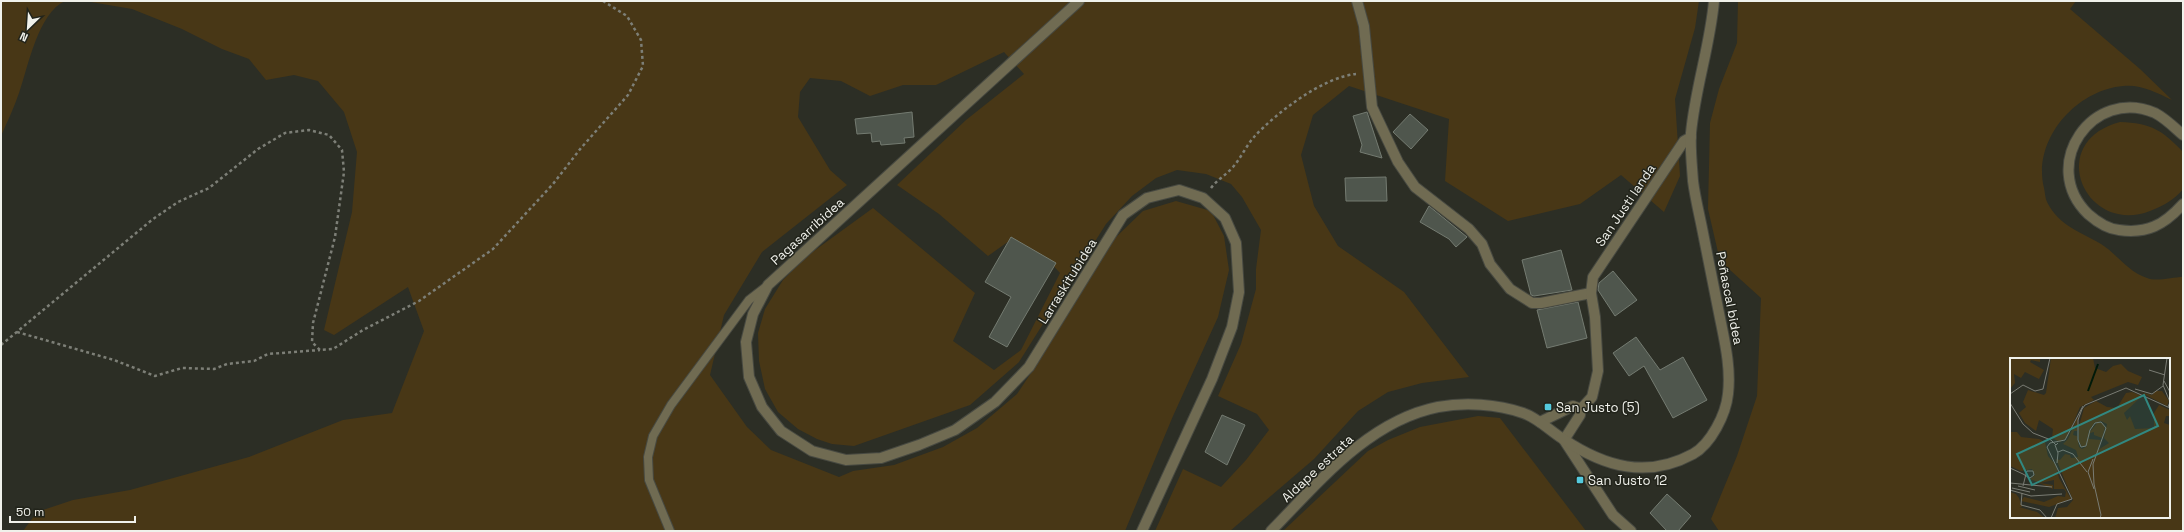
<svg xmlns="http://www.w3.org/2000/svg" width="2184" height="532" font-family="'Space Grotesk',sans-serif">
<style>
.green{fill:#483716;fill-rule:evenodd}
.building{fill:#4f564d;stroke:#747b71}
.lines{fill:none;stroke-linecap:round;stroke-linejoin:round}
.service-casing{stroke:#474941;stroke-width:10}
.minor-casing{stroke:#474941;stroke-width:12}
.tertiary-casing{stroke:#474941;stroke-width:12}
.path{stroke:#7d7f77;stroke-width:2.5;stroke-dasharray:3 3;stroke-linecap:butt}
.service{stroke:#706b52;stroke-width:8}
.minor{stroke:#706b52;stroke-width:10}
.tertiary{stroke:#706b52;stroke-width:10}
.poi-dot{fill:#54cade;stroke:#22241b;stroke-width:1.5}
.labels{text-anchor:middle;stroke-width:3;stroke-linejoin:round;paint-order:stroke}
.street-label{font-size:13px;fill:#f0f1eb;stroke:#22241b}
.poi-label{font-size:13px;fill:#f0f1eb;stroke:#22241b;text-anchor:start}
.inset-river{fill:none;stroke:#001a09;stroke-width:2}
.inset-road{fill:none;stroke:#7a7c74;stroke-width:1}
.view{fill:#318881;fill-opacity:0.15;stroke:#318881;stroke-width:2}
.inset-edge{fill:none;stroke:#f0f1eb;stroke-width:2}
</style>
<rect width="100%" height="100%" fill="#2c2e25"/>
<g class="green">
<path d="M1 1H65C38 13 28 67 19 93 14 108 7 122 1 136Z"/>
<polygon points="85,1 1699,1 1695,28 1675,99 1680,176 1664,212 1621,175 1580,204 1508,221 1445,181 1449,119 1349,86 1313,115 1301,155 1314,206 1338,246 1404,292 1469,377 1422,383 1388,392 1358,411 1314,459 1230,531 1155,531 1183,469 1221,487 1246,460 1269,430 1257,414 1218,396 1241,344 1256,289 1256,269 1261,230 1242,197 1231,184 1206,174 1177,170 1156,178 1132,196 1106,224 1019,362 970,405 854,446 832,444 817,439 798,429 778,412 765,389 759,361 758,333 765,309 783,280 807,256 873,208 975,293 953,341 994,370 1021,350 1060,273 1046,258 1009,241 988,256 939,214 897,185 966,120 1024,74 1004,52 936,85 903,85 870,96 841,81 810,78 800,92 798,117 830,170 847,185 762,252 724,315 710,375 747,427 771,450 839,477 853,471 894,465 943,447 977,428 1017,394 1041,358 1115,238 1143,211 1176,201 1211,211 1224,236 1229,270 1218,317 1173,416 1125,531 23,531 37,512 73,500 130,490 249,457 343,420 392,413 424,331 408,287 334,335 324,330 352,212 357,152 344,112 318,81 294,75 266,80 249,59 222,49 182,29 132,9"/>
<path d="M1738 1H2076L2070 9 2140 69 2172 100C2156 92 2140 84 2123 86 2076 90 2032 140 2044 188 2045 192 2045 198 2047 202 2059 226 2081 232 2101 244 2117 254 2128 272 2147 278 2156 282 2173 277 2183 277V531H1719L1711 519 1737 456 1757 396 1761 298 1720 261 1708 209 1710 123 1719 89 1737 43ZM2011 359H2169V517H2011Z"/>
<path d="M2120 122C2151 123 2162 130 2183 152V189C2174 200 2163 206 2150 211 2085 236 2044 142 2120 122Z"/>
<polygon points="1478,416 1500,418 1586,531 1283,531 1368,451 1388,440 1420,427"/>
</g>
<g class="building">
<polygon points="912,112 914,137 904,138 905,143 881,145 880,141 872,142 871,133 857,134 855,119"/>
<polygon points="1367,112 1382,158 1360,152 1362,145 1353,116"/>
<polygon points="1410,114 1428,130 1411,149 1393,132"/>
<polygon points="1386,177 1387,201 1346,201 1345,178"/>
<polygon points="1429,206 1467,237 1456,247 1449,239 1420,222"/>
<polygon points="1011,237 1056,263 1007,347 989,337 1011,297 985,282"/>
<polygon points="1561,250 1572,290 1534,296 1531,295 1522,260"/>
<polygon points="1613,271 1637,300 1615,316 1598,290 1599,283"/>
<polygon points="1578,302 1587,338 1547,348 1537,310"/>
<polygon points="1636,337 1660,370 1683,357 1707,400 1673,418 1644,366 1629,376 1613,353"/>
<polygon points="1222,415 1245,425 1227,465 1205,452"/>
<polygon points="1667,494 1691,516 1678,531 1667,531 1650,513"/>
</g>
<g class="lines">
<defs>
<polyline id="service" points="670,531 649,480 648,457 653,436 671,405 749,300 767,286"/>
<g id="minor">
<polyline points="1079,1 768,285 753,314 746,342 749,377 762,407 781,431 812,451 846,460 881,458 919,445 955,430 995,402 1029,367 1123,215 1147,198 1179,190 1203,198 1225,218 1236,243 1239,292 1232,327 1212,379 1142,531"/>
<polyline points="1357,1 1364,26 1372,107 1398,162 1415,187 1469,229 1482,244 1490,264 1510,289 1532,303 1541,303 1591,293"/>
<polyline points="1581,409 1592,397 1598,371 1595,317 1591,293 1593,277 1684,141 1691,137"/>
<polyline points="1540,422 1573,406 1581,409 1580,415 1564,440 1613,515 1631,531"/>
</g>
<g id="tertiary">
<path d="M2183 135C2175 128 2165 118 2155 113 2093 86 2038 165 2088 214 2096 221 2108 229 2119 230 2147 234 2164 225 2183 204"/>
<path d="M1271 531C1318 483 1368 421 1438 407 1465 402 1497 404 1523 413 1538 418 1550 431 1563 439 1605 467 1647 479 1693 454 1711 444 1726 414 1728 394 1731 368 1725 343 1720 318 1714 288 1708 258 1702 228 1699 213 1695 197 1693 181 1692 166 1690 149 1691 133 1695 89 1710 46 1714 1"/>
</g>
</defs>
<use href="#service" class="service-casing"/>
<use href="#minor" class="minor-casing"/>
<use href="#tertiary" class="tertiary-casing"/>
<g class="path">
<path d="M1211 188C1217 180 1226 175 1233 167 1241 158 1246 146 1254 137 1276 113 1323 77 1356 74"/>
<polyline points="17,332 114,360 155,376 182,368 214,369 227,364 254,361 268,354 320,350"/>
<polyline points="1,345 153,219 178,202 209,188 258,149 285,133 309,130 329,135 342,150 344,172 335,237 313,323 312,342 320,350 333,349 363,330 419,301 493,249 553,184 581,148 628,95 643,66 641,40 627,16 603,1"/>
</g>
<use href="#service" class="service"/>
<use href="#minor" class="minor"/>
<use href="#tertiary" class="tertiary"/>
</g>
<g class="poi-dot">
<rect x="1544" y="403" width="8" height="8" rx="2"/>
<rect x="1576" y="476" width="8" height="8" rx="2"/>
</g>
<g class="labels">
<g class="street-label">
<text transform="translate(1625 205) rotate(-56)" y="5">San Justi landa</text>
<text transform="translate(807 231) rotate(-42)" y="5">Pagasarribidea</text>
<text transform="translate(1067 281) rotate(-58)" y="5">Larraskitubidea</text>
<text transform="translate(1730 298) rotate(79)" y="5">Peñascal bidea</text>
<text transform="translate(1317 468) rotate(-43)" y="5">Aldape estrata</text>
</g>
<g class="poi-label">
<text x="1556" y="412">San Justo (5)</text>
<text x="1588" y="485">San Justo 12</text>
</g>
</g>
<g transform="translate(2010 358)">
<rect width="160" height="160" fill="#2c2e25"/>
<path d="M0 0H30V4L21 2 20 4 34 12 29 21 15 14 11 20 4 16 5 25 0 31ZM41 0H83L85 10 96 14 103 8 111 6 118 13 132 19 128 27 118 24 81 39 84 42 70 49 57 79 50 84 42 80 43 71 29 62 26 73 15 65 9 55 16 49 13 44 18 32 34 37 36 35ZM146 33H152L159 43 157 48 130 34 142 37ZM122 34 132 38 114 55 117 62 120 58 125 71 144 70V55L149 47 160 52V58H156L154 65 160 67V160H45L48 150 57 149 63 142 46 101 50 102 55 96 60 97 61 100 68 99 66 92 53 86 58 81 68 58 67 73H64L63 77 67 78 69 89 72 91 76 89 79 75 87 65H92L95 69 92 80 84 77V74L80 75 79 81 91 82 88 92 99 85 94 80 97 66 91 63 84 65 79 73 76 87 72 89 69 83V68L74 50 86 43 97 49 107 50 116 35ZM0 74H7L11 79 29 81 35 84 38 98 46 107 49 120 61 141 39 149 11 143 14 139 34 144 48 138 55 139 56 134 54 131H44V122L30 125 43 127V131L20 121 25 117 22 111 11 113 0 108ZM0 134 6 136 9 140 12 149H9L27 154 35 160H0Z" fill="#483716"/>
<path class="inset-river" d="M78 33 88 6"/>
<path class="inset-road" d="M157 0 153 27 160 44 158 49M139 12 155 17M154 23 160 34M125 31 142 36 153 28M0 36 13 27 25 33 33 31 40 0M0 45 13 66 23 75 41 82 46 87 48 85M45 87 48 95 47 105M48 94 53 92 63 96 77 114M83 101 78 114 84 131M0 110 13 116 18 119 20 120 24 117 23 113H17L16 116 13 128M0 125 42 129M8 128 25 132M2 130 20 134M0 132 21 138 52 136M12 135 11 147 30 152 37 160M41 160 47 146 62 141 37 89 40 85 55 82 73 48M90 160 91 157 84 126 83 106 96 70 91 64 85 65 80 72 76 88 71 89 68 82V62L72 51 75 47 116 30 160 50"/>
<path class="view" d="M134 37 148 68 22 127 7 96Z"/>
<rect width="160" height="160" class="inset-edge"/>
</g>
<rect width="2184" height="532" fill="none" stroke="#f0f1eb" stroke-width="4"/>
<g transform="translate(28 28) rotate(205)" stroke="#22241b" stroke-width="3" paint-order="stroke">
<path d="M0-3L7 15L0 10L-7 15Z" fill="#f0f1eb"/>
<text y="-6" font-size="11" font-weight="bold" text-anchor="middle" fill="#f0f1eb">N</text>
</g>
<path d="M10 516v6h125v-6" fill="none" stroke="#f0f1eb" stroke-width="2"/>
<text x="16" y="516" font-size="12" fill="#f0f1eb" stroke="#22241b" stroke-width="3" paint-order="stroke">50 m</text>
</svg>
